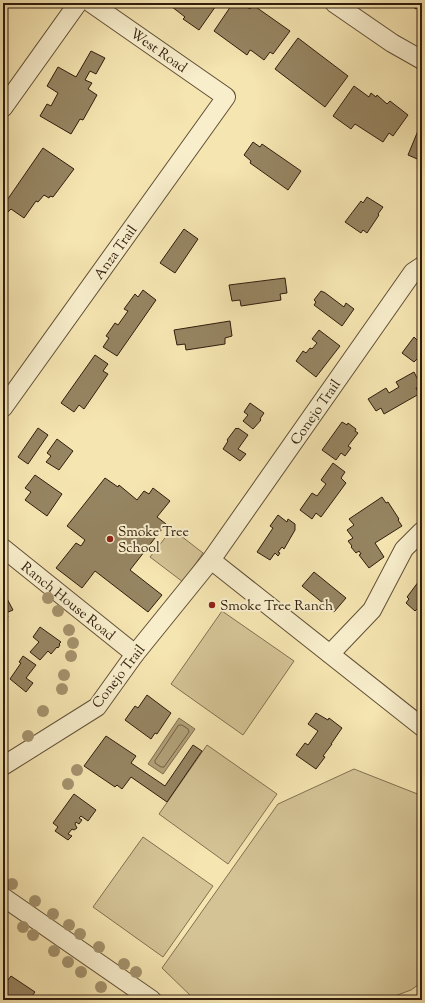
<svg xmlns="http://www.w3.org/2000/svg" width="425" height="1003" font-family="'Sorts Mill Goudy',serif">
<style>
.green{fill:#d4c395;stroke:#827051}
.water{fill:#b2a179;stroke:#7e6c4e}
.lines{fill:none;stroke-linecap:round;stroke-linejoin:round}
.shore{stroke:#715f43;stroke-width:1}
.building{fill:#968562;stroke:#301d0d}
.minor-casing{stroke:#614f36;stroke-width:20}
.minor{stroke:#f8eecc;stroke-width:18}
.tree{fill:#a4926d}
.poi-dot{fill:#8f2418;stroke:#f8eecc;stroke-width:1.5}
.labels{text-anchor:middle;stroke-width:4;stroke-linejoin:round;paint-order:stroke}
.street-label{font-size:14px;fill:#301d0d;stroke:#f8eecc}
.poi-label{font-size:14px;fill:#301d0d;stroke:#f8eecc;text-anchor:start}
</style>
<rect width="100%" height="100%" fill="#f5e5b1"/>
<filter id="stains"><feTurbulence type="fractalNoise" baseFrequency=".005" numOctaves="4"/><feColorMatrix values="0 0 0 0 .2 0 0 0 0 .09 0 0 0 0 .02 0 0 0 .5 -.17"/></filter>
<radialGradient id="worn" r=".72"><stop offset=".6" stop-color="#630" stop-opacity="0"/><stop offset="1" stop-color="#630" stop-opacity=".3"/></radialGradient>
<g class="green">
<polygon points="172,529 203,553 183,582 150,557"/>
<polygon points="222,611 294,661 243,735 171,684"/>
<polygon points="207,745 277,794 228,864 159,814"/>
<polygon points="354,769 420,795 422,797 422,982 411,990 384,1000 195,1000 162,968 278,804"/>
<polygon points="143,837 213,886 163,957 93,907"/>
</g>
<polygon class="water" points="179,718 195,729 163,774 148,764"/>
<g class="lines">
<polygon class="shore" points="179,725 182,725 188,729 189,732 164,767 161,767 155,763 155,761"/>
</g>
<g class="building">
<polygon points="167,3 218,3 199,30 183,19 185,17"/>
<polygon points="233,3 241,3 250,9 253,5 290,31 273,54 270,52 264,60 252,51 250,50 247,55 214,31"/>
<polygon points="407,3 420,3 416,9"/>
<polygon points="3,5 7,14 3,16"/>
<polygon points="298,38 348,76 325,107 275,69"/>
<polygon points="91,51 105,58 96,74 90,71 85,80 92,83 88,89 97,95 83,120 80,119 71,134 40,116 47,104 51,106 58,93 47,86 58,67 76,77"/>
<polygon points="354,86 369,97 371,93 376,97 377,95 387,104 390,101 408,115 393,136 389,133 383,142 355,124 351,129 333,116"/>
<polygon points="422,121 422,161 408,155"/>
<polygon points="253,142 260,147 262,144 301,171 288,190 250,163 251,161 244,155"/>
<polygon points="43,148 74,169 53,197 50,196 49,198 44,195 38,202 36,201 24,218 11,209 8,212 3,209 3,206"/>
<polygon points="367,197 383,207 378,214 379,215 367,233 363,230 361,233 345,222 361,201 363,203"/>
<polygon points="184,229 198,239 175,273 160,263"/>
<polygon points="285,278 287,293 280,294 281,300 241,306 240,300 232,301 229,285"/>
<polygon points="143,290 156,300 117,356 103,347 109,338 106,336 115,323 118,325 128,311 124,309 135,294 138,297"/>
<polygon points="321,291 323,292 324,292 344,307 346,303 354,309 342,326 314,305 316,302 314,300"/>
<polygon points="230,321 232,336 225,338 225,344 186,350 185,344 177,345 174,330"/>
<polygon points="319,330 340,346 316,377 296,361 303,351 306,353 310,348 312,349 317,343 312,339"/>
<polygon points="422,335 422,361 418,358 414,362 402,353 414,337 418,341"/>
<polygon points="95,355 108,364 103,371 108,374 84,409 79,405 74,412 61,403"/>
<polygon points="414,372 421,386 416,388 419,394 384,414 381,408 376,411 368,399 386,388 389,393 399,387 396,382"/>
<polygon points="250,403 264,413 260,419 261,420 253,429 243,421 248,415 244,412"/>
<polygon points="342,422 347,425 348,423 356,429 355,431 358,433 348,446 351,448 345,456 341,453 336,460 322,450"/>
<polygon points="38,428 48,435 28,464 18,457"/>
<polygon points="236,428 237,429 238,428 248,435 238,449 246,454 240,461 223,449 228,441 227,440"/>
<polygon points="57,439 73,451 59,470 46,462 51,456 47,453"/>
<polygon points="333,463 345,472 341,478 346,483 321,517 316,513 312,519 300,510 312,493 317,496 326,484 321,480"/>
<polygon points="35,475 62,494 47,516 25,500 31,492 25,488"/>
<polygon points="105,478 118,487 119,485 137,500 144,491 149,494 153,488 170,501 157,517 166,524 130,570 162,595 148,612 95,571 82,588 56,568 76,543 81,546 85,540 67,526"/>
<polygon points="382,497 386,503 388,502 399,519 398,520 402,526 375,543 384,557 369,568 359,555 361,554 359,551 356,553 351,547 352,546 348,541 353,538 347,530 354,525 349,519"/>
<polygon points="278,515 287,522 288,519 295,524 295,530 284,549 282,547 278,552 280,553 278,556 275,553 270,560 257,552 273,528 270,526"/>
<polygon points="314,572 346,598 334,612 302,586"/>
<polygon points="422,574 422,613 417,609 415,611 406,603 409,599 407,597 419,581 418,580"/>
<polygon points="4,593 13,610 6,613 8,617 3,620 3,594"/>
<polygon points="40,627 61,642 59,644 60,645 58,648 57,647 51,654 48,651 40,660 30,652 39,642 33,637"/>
<polygon points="23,656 36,665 26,678 33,683 26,692 10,679 21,663 19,662"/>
<polygon points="147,695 171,713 157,734 155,733 151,739 125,720 135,706 138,708"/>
<polygon points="316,713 328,720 329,718 342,728 331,744 332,744 323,756 325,757 316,769 296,755 305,743 308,745 318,731 308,724"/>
<polygon points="106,736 136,756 131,763 165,786 193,745 202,751 167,802 131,777 122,789 117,785 115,787 84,766"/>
<polygon points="74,794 96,810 88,821 81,816 79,818 82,820 79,824 76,822 75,824 77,828 74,830 72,829 68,834 72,836 68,840 55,831 58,827 53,823"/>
<polygon points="11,976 35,992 29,1000 3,1000 3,977 8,980"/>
</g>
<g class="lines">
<defs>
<g id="minor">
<polyline points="334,3 392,43 422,60"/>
<polyline points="3,108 78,3"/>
<path id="s1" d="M3 408 226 97 91 3"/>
<path id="s2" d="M3 548 135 654"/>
<polyline points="211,560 422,727"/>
<polyline points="330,654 372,610 404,549 422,531"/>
<path id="s3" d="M3 766 97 707 135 654 211 560 413 272 422 266"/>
<polyline points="3,897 152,1000"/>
</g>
</defs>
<use href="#minor" class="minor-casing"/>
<use href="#minor" class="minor"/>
</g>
<g class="tree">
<circle cx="48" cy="598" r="6"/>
<circle cx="58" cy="611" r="6"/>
<circle cx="69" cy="630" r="6"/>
<circle cx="73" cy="643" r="6"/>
<circle cx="71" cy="656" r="6"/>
<circle cx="64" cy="675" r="6"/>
<circle cx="62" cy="689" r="6"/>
<circle cx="43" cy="711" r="6"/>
<circle cx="28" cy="736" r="6"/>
<circle cx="77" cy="770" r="6"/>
<circle cx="68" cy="784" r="6"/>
<circle cx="12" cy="884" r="6"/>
<circle cx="35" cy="901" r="6"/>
<circle cx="53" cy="914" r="6"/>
<circle cx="69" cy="925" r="6"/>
<circle cx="23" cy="927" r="6"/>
<circle cx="80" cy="934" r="6"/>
<circle cx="33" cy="935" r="6"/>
<circle cx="99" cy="947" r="6"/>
<circle cx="54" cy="951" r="6"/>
<circle cx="68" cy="962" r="6"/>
<circle cx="124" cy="964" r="6"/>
<circle cx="81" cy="972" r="6"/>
<circle cx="136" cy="972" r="6"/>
<circle cx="101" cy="987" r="6"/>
</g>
<g class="poi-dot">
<circle cx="110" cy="539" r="4"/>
<circle cx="212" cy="605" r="4"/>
</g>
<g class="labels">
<g class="street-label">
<text transform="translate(159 50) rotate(35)" y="5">West Road</text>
<text dy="5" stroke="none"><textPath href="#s1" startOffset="192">Anza Trail</textPath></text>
<text dy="5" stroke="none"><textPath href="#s3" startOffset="478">Conejo Trail</textPath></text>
<text dy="5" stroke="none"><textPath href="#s2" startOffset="84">Ranch House Road</textPath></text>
<text transform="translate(118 676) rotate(-52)" y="5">Conejo Trail</text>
</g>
<g class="poi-label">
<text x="118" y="536">Smoke Tree<tspan x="118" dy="16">School</tspan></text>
<text x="220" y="610">Smoke Tree Ranch</text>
</g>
</g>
<rect width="425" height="1003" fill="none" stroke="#f5e5b1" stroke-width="16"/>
<rect x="4" y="4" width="417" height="995" fill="none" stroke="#301d0d" stroke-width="2"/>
<rect x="8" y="8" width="409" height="987" fill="none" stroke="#301d0d"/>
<rect width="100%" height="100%" filter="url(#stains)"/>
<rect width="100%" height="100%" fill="url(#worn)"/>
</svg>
